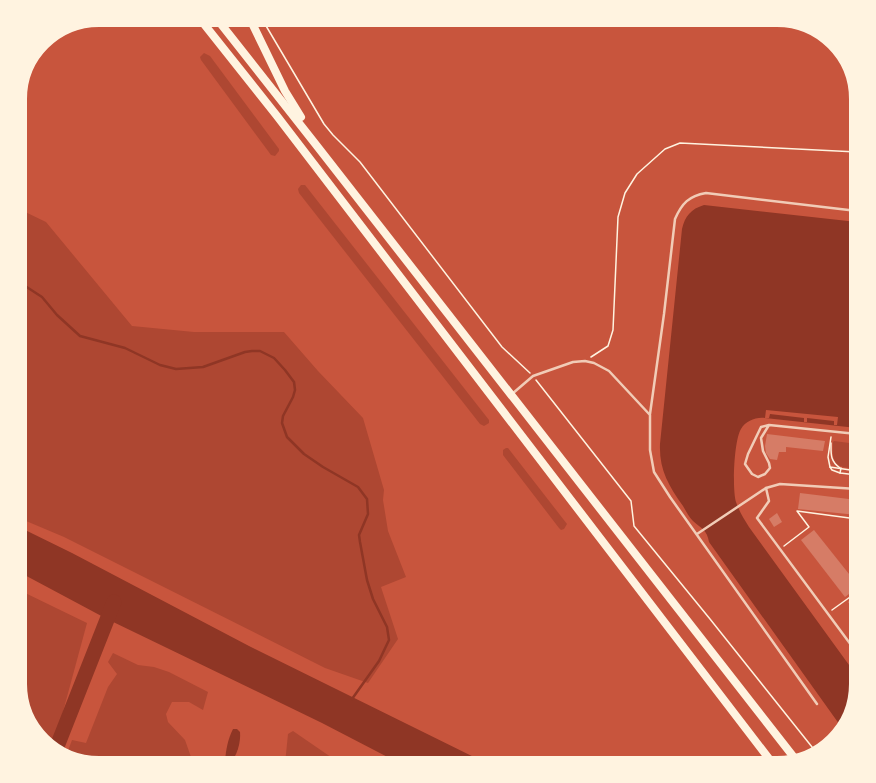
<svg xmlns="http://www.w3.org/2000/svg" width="876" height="783" font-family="'IBM Plex Sans',sans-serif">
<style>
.green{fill:#ae4732}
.water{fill:#8f3625}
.pier{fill:#c8553d}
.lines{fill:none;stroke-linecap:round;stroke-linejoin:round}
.stream{stroke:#8f3625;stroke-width:2.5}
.river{stroke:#8f3625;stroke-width:15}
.building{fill:#d67c66}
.path{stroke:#fff3e0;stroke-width:1.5}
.service{stroke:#f1ccb7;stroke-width:2.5}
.trunk{stroke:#fff3e0;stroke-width:8}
.rim{fill:none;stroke:#fff3e0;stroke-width:2}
</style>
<rect width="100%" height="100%" fill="#c8553d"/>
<g class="green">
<polygon points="204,53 210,56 279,149 279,151 275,156 271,155 201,60 200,57"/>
<polygon points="301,185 305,185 489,420 489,423 484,426 480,424 299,193 298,189"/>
<polygon points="19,209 46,222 132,326 194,332 284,332 318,371 363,418 384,490 383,500 388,531 406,577 381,587 398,639 368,683 325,668 64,537 19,518"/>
<path d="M834 441 857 444V469C834 466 832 466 833 442Z"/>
<polygon points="506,448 508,448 567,524 564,529 561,530 559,528 503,455 503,450"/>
<polygon points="19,590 87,623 61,719 51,746 43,741 25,715 19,689"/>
<polygon points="113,653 138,665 154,667 169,672 208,692 203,710 189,702 172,702 166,714 168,722 185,740 191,757 191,764 99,764 68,758 66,756 72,740 86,743 108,687 117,674 108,662"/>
<polygon points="293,731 341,764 285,764 288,734"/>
</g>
<g class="water">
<path d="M704 205 857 222V428L765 418C755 417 746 421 741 429 734 440 732 489 736 502 739 511 744 519 749 527L857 676V689L851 715 842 728 709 542C707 530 702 529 693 521 689 517 686 511 683 506 668 485 659 469 660 444L682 229C685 216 691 209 704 205Z"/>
<polygon points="19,527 72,553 249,646 488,764 401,764 322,723 107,619 19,572"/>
<path d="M233 729H237L240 732C241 742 237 757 229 764L225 761C226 749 228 739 233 729Z"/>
</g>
<polygon class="pier" points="766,410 838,417 837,425 834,425 834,421 807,418 807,422 804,422 804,418 770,414 769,418 765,418"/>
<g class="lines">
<polyline class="stream" points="19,282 42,297 57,315 80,336 125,348 160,365 176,369 203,367 245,352 252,351 260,351 274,358 285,370 294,382 295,390 293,397 283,416 282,423 287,437 304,454 323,467 358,487 367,499 368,514 359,535 360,542 367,580 373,599 387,627 389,640 379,661 352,699"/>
<polyline class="river" points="56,749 114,602"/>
</g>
<g class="building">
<polygon points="767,434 825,441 823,451 786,447 786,452 779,452 777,460 770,459 766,453 765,446"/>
<polygon points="800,493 857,500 857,515 798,509"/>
<polygon points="777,513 782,522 774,527 769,519"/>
<polygon points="814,530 857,584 857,588 845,597 801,540"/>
<polygon points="857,595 857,614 848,602"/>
</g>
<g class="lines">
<g class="path">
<polyline points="262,19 324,124 333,135 360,162 502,347 530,373"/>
<polyline points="591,357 608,346 613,330 618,217 625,193 637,174 665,149 680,143 857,152"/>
<polyline points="536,380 631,501 634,526 710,619 816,752"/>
<polyline points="831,437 828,457 830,467 857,471"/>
<path d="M831 443C831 454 830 461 840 468"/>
<polyline points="830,467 832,470 840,473"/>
<polyline points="841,468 840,473 857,475"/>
<polyline points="784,546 809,527 797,511 857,519"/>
<polyline points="832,610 857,592"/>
</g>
<g class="service">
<polyline points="512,394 533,376 573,362 585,361 594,363 609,371 650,415 650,450 654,472 670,497 817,704"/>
<path d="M650 414 664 314 675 219C682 203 689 196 706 193L857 211"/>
<polyline points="769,425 761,438 763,451 769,463 770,468 765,474 758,477 752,474 745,464 748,454 761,427 769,425 857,434"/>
<polyline points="766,488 769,501 757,518 857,653"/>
<polyline points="697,534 766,488 780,484 857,489"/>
</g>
<g class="trunk">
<polyline points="200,19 277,116 773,764"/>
<polyline points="217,19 317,146 796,760"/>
<polyline points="250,19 285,91 301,117"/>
</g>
</g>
<path d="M0 0H876V783H0ZM99 26H777A73 73 0 0 1 850 99V684A73 73 0 0 1 777 757H99A73 73 0 0 1 26 684V99A73 73 0 0 1 99 26Z" fill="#fff3e0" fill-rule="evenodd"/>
<path class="rim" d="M99 26H777A73 73 0 0 1 850 99V684A73 73 0 0 1 777 757H99A73 73 0 0 1 26 684V99A73 73 0 0 1 99 26Z"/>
</svg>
